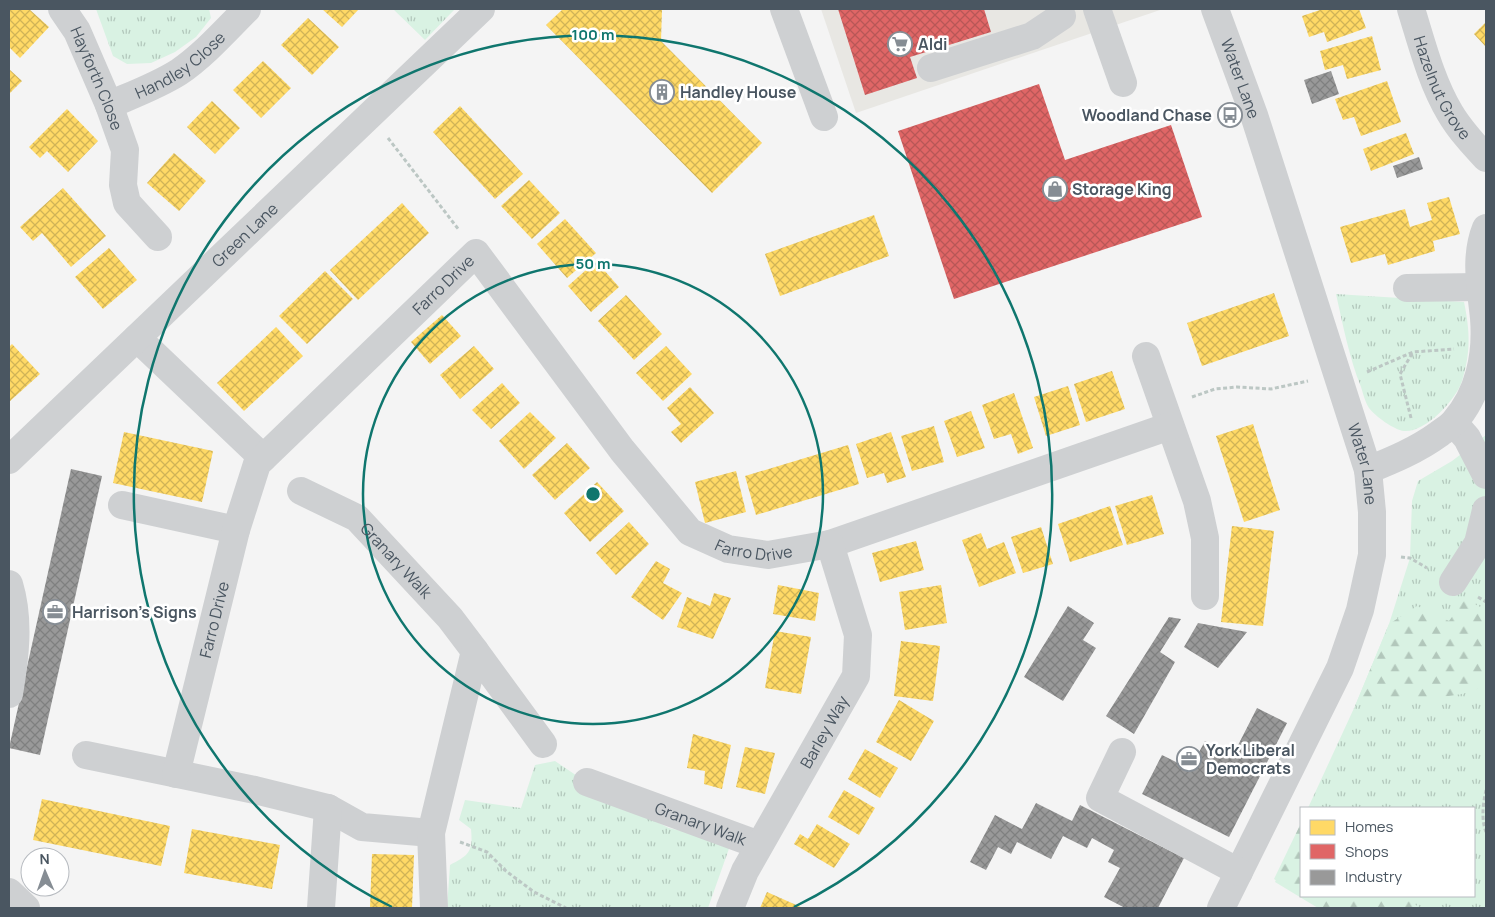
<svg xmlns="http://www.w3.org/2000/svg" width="1495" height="917" font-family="Manrope,sans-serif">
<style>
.commercial{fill:#e8e7e3}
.grass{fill:url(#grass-tufts)}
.forest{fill:url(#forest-firs)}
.homes{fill:url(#homes-cross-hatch)}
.shops{fill:url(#shops-cross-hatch)}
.industry{fill:url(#industry-cross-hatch)}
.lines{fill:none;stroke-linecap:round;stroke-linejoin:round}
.path{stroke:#bcc7c4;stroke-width:3;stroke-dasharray:4 2.5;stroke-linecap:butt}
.minor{stroke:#ced0d2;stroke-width:28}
.ring{fill:none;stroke:#0f766e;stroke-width:2.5}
.labels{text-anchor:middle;stroke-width:5;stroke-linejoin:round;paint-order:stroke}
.poi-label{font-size:16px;font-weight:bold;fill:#4a5661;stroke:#fff;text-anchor:start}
.street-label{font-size:16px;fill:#4a5661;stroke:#fff}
.centre{fill:#0f766e;stroke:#fff;stroke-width:2.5}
.ring-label{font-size:15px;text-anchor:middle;font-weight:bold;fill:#0f766e;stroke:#fff;stroke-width:5;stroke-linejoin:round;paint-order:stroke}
</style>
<defs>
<pattern id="grass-tufts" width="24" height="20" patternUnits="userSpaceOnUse" patternTransform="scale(1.25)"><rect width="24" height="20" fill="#d9f2e3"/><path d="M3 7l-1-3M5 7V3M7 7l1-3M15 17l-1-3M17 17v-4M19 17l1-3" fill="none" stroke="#b2c7bb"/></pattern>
<pattern id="forest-firs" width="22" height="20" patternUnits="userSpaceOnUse" patternTransform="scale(1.25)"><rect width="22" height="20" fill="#d9f2e3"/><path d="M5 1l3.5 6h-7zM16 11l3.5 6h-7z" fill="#b2c7bb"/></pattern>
<pattern id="homes-cross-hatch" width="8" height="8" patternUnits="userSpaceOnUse" patternTransform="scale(1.25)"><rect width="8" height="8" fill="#ffd966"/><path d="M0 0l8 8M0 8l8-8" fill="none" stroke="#d0b357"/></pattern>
<pattern id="shops-cross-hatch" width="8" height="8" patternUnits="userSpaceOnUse" patternTransform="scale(1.25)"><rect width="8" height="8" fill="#e06666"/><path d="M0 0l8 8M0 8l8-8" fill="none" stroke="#b85757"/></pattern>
<pattern id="industry-cross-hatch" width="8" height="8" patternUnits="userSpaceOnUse" patternTransform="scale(1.25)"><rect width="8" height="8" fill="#999"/><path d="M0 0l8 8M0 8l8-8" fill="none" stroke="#7f8080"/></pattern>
</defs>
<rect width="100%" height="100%" fill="#f4f4f4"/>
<polygon class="commercial" points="821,9 1163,9 856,113"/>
<g class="grass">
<polygon points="96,9 209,9 211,18 196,37 175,52 151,63 127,64 113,56"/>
<polygon points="393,9 455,9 425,40"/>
<path d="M1336 294 1464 302C1470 331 1471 352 1462 381 1456 400 1425 433 1404 431 1394 430 1375 416 1369 408 1365 402 1363 393 1361 387 1349 357 1343 325 1336 294Z"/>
<polygon points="1486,435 1486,908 1318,908 1275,882 1301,824 1301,896 1474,896 1474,808 1308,808 1355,706 1389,624 1410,558 1412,501 1418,481 1452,461"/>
<path d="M555 761 611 799 669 828 731 843 708 908H447L450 865C470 855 473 851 471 829L459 820 465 800 521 808 535 765Z"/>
</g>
<g class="forest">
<path d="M1465 599 1486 610V683C1473 699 1412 698 1391 700 1379 701 1367 704 1355 706L1389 624 1417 606 1449 621Z"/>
<polygon points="1301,823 1301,896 1400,896 1421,908 1319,908 1274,879"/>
</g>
<g class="homes">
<polygon points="9,9 29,9 49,27 20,58 9,47"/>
<polygon points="322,9 359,9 342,27"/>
<polygon points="563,9 662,9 661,41 762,143 712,193 546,25"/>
<polygon points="1323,9 1359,9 1366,28 1327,42 1324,32 1309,37 1302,16"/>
<polygon points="308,18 339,47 312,75 281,45"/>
<polygon points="1486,22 1486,47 1474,34"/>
<polygon points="1372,36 1381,70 1347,79 1343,65 1325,70 1320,51"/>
<polygon points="263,61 291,88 261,118 233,90"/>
<polygon points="9,69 22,81 9,94"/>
<polygon points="1387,81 1401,122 1361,136 1354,117 1343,120 1335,99"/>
<polygon points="212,101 240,128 215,154 187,127"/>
<polygon points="460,106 523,174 495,199 433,132"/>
<polygon points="67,109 98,141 68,172 47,151 40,158 29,147"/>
<polygon points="1406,133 1414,154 1371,171 1363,149"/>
<polygon points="174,153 206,181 179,211 147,183"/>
<polygon points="529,180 560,213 532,239 501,206"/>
<polygon points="63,188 106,236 71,267 42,233 33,241 20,227"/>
<polygon points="1449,197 1460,234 1433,241 1435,251 1388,265 1385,254 1351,263 1340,227 1405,209 1410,227 1432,220 1427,203"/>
<polygon points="402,203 429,233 358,300 330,270"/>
<polygon points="874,215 889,256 780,296 765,254"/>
<polygon points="565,219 596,253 567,278 537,244"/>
<polygon points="109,248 137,280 103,309 75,277"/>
<polygon points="596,261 619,287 591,312 568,286"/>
<polygon points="325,271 353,299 307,344 279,316"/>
<polygon points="1274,293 1289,336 1202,366 1187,323"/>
<polygon points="626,295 662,334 634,360 598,321"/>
<polygon points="442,315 461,336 430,364 411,342"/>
<polygon points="276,327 303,356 244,411 217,383"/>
<polygon points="12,344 40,374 9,402 9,347"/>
<polygon points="474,346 494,369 460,399 440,375"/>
<polygon points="666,346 692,374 663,401 636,373"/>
<polygon points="1112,371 1125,409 1086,422 1074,384"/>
<polygon points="502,383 520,403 491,429 472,410"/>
<polygon points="1068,386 1080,425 1046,436 1034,397"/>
<polygon points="690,387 714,413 681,443 671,432 681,424 667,408"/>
<polygon points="1014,393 1033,448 1018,454 1011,434 994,439 982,405"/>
<polygon points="971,411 985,448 957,457 944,421"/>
<polygon points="530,412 556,438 524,469 499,441"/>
<polygon points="1253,424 1280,510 1244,522 1216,436"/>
<polygon points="934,426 944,462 912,471 901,436"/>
<polygon points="124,432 213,451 202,502 113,483"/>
<polygon points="891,432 906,477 887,483 884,473 867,478 856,444"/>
<polygon points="567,443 590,468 555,500 532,475"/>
<polygon points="848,445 859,484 756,515 745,476"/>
<polygon points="736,471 746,512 705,523 695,482"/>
<polygon points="597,482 624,511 590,542 564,513"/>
<polygon points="1152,495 1164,534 1127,545 1115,506"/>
<polygon points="1110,506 1123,545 1070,562 1058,524"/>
<polygon points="629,522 649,544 616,575 596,553"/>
<polygon points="1232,526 1274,531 1263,626 1221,622"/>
<polygon points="1041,527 1053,564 1023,573 1011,537"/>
<polygon points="981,533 987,549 1004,542 1016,573 979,587 962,540"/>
<polygon points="916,541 924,570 880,582 872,553"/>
<polygon points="656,561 670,569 663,583 682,593 663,620 631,597"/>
<polygon points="778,585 819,593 815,621 773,614"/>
<polygon points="941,585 947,623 905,630 899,592"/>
<polygon points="714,593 731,598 713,639 677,627 687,597 710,606"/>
<polygon points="775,631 811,637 801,694 765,688"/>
<polygon points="901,641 940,646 933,701 894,696"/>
<polygon points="899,700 934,721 911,761 876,742"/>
<polygon points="693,734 731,745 722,789 704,784 705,771 687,768"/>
<polygon points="745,747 775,753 765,794 736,787"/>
<polygon points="865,749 898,768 880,798 848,779"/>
<polygon points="844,790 875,808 859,835 828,817"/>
<polygon points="42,799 170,826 161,866 33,840"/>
<polygon points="817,824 850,844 834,868 794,844 800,834 808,839"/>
<polygon points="192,829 280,845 272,889 184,873"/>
<polygon points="372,854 414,855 412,908 370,908"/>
<polygon points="767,892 803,908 760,908"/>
</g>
<g class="shops">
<polygon points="838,9 984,9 991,32 910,57 917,78 865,95"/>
<polygon points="1039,84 1065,160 1171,125 1202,217 954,299 898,131"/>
</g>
<g class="industry">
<polygon points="1331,71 1339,94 1312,104 1304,80"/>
<polygon points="1419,157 1423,169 1397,178 1393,166"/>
<polygon points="71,469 102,476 40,755 9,748"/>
<polygon points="1068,606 1094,623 1083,640 1096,648 1063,701 1024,677"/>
<polygon points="1169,617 1181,619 1160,652 1175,662 1134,734 1106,716"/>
<polygon points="1198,623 1247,632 1218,668 1184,647"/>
<polygon points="1257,708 1287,723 1229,837 1142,794 1162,755 1190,769 1205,741 1233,755"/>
<polygon points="1036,803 1072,821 1080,805 1184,858 1158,908 1125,908 1104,897 1120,868 1108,862 1114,850 1092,838 1087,848 1063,836 1051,859 1017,842 1011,854 998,847 986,870 970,862 995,815 1022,829"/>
</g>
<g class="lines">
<g class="path">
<polyline points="388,138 459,230"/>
<polyline points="1367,372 1413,352 1454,349"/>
<polyline points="1192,397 1215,389 1237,387 1271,389 1308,381"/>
<polyline points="1411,418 1400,374 1413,352"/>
<polyline points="1401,557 1410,558 1427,568"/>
<polyline points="1478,597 1486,602"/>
<path d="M1486 790C1483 804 1481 819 1486 832"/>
<polyline points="460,842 487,852 506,871 534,892 566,908"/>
</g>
<g class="minor">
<path id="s1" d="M62 9 77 31 109 105 125 150 123 185 127 203 158 237"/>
<polyline points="784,9 824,117"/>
<polyline points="1097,9 1123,83"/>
<path id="s2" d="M1215 9 1254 115 1368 470 1372 512V555L1360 610 1340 668 1221 908"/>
<path id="s3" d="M1411 9C1422 44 1431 81 1450 113 1460 130 1473 144 1486 158"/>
<polyline points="931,68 1032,36 1062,16"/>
<path id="s4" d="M109 105C132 95 157 86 179 72 204 55 225 31 247 9"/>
<polyline points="1407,288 1479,287"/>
<polyline points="137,338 263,458"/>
<polyline points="1146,356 1197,501 1205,538 1205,596"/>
<polyline points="1454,423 1467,438 1486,475"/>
<path id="s5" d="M9 460 481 9"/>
<path d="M1368 470C1393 460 1417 450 1439 434 1444 430 1450 427 1454 422 1479 394 1487 355 1484 318 1481 288 1474 258 1486 228"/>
<path id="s6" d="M301 491 357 518 450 618 475 651"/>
<polyline points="122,505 236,530"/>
<polyline points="1453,582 1478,543 1486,510"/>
<path d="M9 584C20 620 15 658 9 694"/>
<polyline points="1122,752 1100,798 1239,872"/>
<polyline points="86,755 255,790 328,808 362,827 431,833"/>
<path id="s7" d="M176 774 236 530 257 464 476 253 622 450 690 532 728 549 768 555 830 544 1170 426"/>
<path id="s8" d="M587 782 759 845"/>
<polyline points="9,892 26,908"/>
<polyline points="321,908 328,808"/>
<polyline points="434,908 431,833 475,651 543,744"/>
<path id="s9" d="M730 908 745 871 856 676 858 635 830 544"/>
</g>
</g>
<g class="ring">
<circle cx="593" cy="494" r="230"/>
<path d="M392 907A459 459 0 1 1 794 907"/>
</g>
<defs>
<symbol id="supermarket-ring" viewBox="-11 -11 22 22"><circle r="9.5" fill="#fff" stroke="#868d94" stroke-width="1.5"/><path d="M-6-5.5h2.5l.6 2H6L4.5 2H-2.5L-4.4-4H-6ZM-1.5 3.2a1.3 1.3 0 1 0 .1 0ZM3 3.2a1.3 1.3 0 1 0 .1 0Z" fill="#868d94"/></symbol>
<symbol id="building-ring" viewBox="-11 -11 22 22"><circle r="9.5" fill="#fff" stroke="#868d94" stroke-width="1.5"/><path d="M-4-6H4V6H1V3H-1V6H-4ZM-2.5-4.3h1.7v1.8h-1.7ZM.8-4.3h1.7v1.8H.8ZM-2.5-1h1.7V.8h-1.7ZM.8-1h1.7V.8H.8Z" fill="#868d94"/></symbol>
<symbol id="bus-ring" viewBox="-11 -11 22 22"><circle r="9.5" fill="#fff" stroke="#868d94" stroke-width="1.5"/><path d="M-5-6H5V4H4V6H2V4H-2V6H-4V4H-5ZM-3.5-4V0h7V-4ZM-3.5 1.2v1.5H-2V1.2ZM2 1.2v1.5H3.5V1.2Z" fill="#868d94"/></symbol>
<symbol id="shop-ring" viewBox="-11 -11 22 22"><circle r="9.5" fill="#fff" stroke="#868d94" stroke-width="1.5"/><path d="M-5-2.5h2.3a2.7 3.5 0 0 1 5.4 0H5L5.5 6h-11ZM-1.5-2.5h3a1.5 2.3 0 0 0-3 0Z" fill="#868d94"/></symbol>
<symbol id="office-ring" viewBox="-11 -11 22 22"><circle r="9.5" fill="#fff" stroke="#868d94" stroke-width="1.5"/><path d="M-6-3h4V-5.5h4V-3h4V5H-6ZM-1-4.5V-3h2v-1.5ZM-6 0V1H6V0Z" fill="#868d94"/></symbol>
</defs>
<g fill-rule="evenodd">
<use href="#supermarket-ring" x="886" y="30" width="28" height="28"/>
<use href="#building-ring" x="648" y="78" width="28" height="28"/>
<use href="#bus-ring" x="1216" y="101" width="28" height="28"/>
<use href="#shop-ring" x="1041" y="175" width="28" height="28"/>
<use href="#office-ring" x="41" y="598" width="28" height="28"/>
<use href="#office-ring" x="1175" y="745" width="28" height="28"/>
</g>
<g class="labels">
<g class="poi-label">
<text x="918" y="50">Aldi</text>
<text x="680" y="98">Handley House</text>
<text x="1212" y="121" text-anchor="end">Woodland Chase</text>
<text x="1072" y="195">Storage King</text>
<text x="72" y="618">Harrison's Signs</text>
<text x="1206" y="756">York Liberal<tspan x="1206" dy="18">Democrats</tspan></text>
</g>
<g class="street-label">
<text dy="6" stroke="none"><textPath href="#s4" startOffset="82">Handley Close</textPath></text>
<text dy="6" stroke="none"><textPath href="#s1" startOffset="78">Hayforth Close</textPath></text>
<text dy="6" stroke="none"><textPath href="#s2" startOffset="74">Water Lane</textPath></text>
<text dy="6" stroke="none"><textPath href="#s3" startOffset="85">Hazelnut Grove</textPath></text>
<text dy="6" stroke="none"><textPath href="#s5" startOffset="326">Green Lane</textPath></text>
<text dy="6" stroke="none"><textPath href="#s7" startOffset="579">Farro Drive</textPath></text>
<text dy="6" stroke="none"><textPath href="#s2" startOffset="479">Water Lane</textPath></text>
<text dy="6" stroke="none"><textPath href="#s7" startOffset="1044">Farro Drive</textPath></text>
<text dy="6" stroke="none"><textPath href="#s6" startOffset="120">Granary Walk</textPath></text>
<text dy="6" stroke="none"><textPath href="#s7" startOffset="159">Farro Drive</textPath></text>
<text dy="6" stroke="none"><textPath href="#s9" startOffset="200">Barley Way</textPath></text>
<text dy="6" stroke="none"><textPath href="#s8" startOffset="121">Granary Walk</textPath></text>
</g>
</g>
<circle cx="593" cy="494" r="8" class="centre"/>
<g class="ring-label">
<text x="593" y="40">100 m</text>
<text x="593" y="269">50 m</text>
</g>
<rect width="1495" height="917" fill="none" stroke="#4a5661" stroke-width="20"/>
<rect x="1300" y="807" width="175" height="90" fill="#ffffff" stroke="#b7bbc0"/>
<rect x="1310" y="820" width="25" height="15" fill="#ffd966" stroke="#b7bbc0"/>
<text x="1345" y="832" font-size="15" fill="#4a5661">Homes</text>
<rect x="1310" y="844" width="25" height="15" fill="#e06666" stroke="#b7bbc0"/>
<text x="1345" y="857" font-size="15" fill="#4a5661">Shops</text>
<rect x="1310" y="870" width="25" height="15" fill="#999999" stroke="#b7bbc0"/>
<text x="1345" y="882" font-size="15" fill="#4a5661">Industry</text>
<g transform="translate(45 872) rotate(358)"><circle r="24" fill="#ffffff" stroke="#b7bbc0"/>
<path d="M0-4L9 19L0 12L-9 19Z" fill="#868d94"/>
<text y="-8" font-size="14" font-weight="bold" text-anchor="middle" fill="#4a5661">N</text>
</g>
</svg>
